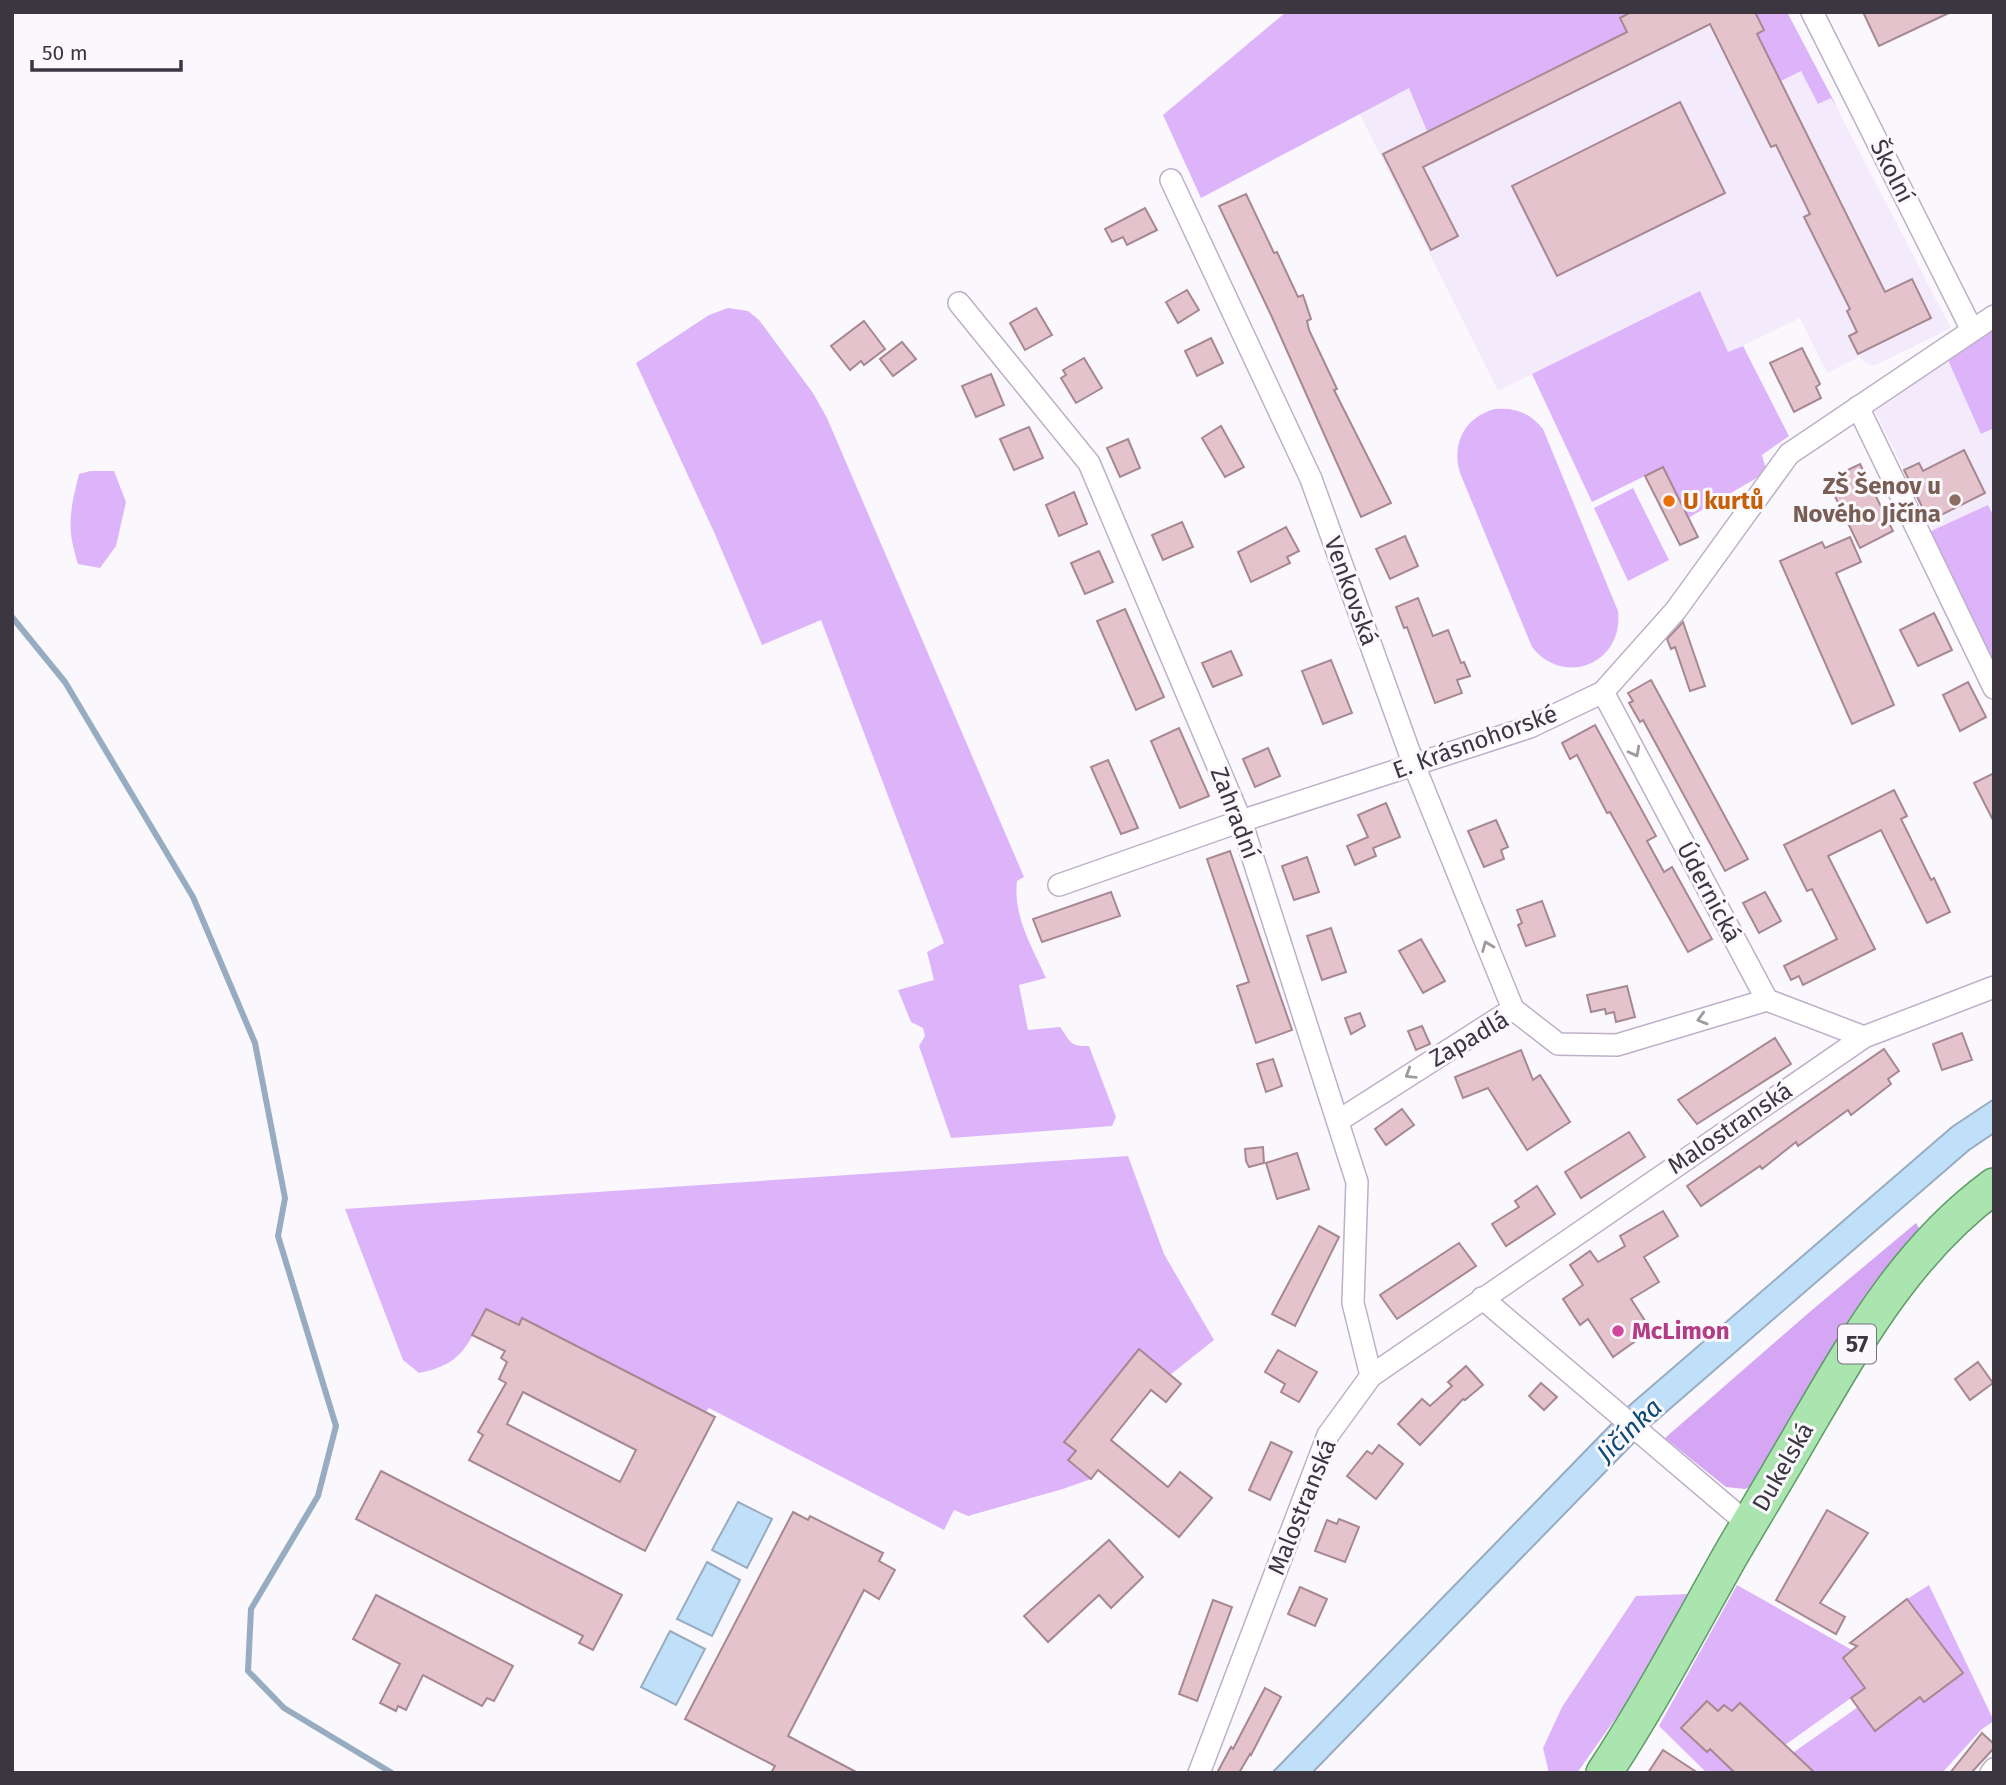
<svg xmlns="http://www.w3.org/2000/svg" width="2006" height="1785" font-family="'Fira Sans',sans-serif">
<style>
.education{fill:#f3ebfc}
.green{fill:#ddb4fa}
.forest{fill:#d4a6f4}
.water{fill:#c0dff8;stroke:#98acc1;stroke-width:2}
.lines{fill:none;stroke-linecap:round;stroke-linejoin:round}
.stream{stroke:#98acc1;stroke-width:6}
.building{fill:#e4c3cd;stroke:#a78891;stroke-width:2;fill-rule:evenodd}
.street-casing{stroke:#beb0c9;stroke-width:24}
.primary-casing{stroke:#5e9c67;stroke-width:38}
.street{stroke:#fff;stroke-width:21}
.primary{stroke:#aae5b0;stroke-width:35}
.oneway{stroke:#9e9aa0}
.education-dot{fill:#8d6e63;stroke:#fbf8fd;stroke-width:2.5}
.food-dot{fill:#e8710a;stroke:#fbf8fd;stroke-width:2.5}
.hotel-dot{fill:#d1479c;stroke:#fbf8fd;stroke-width:2.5}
.labels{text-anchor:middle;stroke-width:6;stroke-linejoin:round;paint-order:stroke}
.shield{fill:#fbf8fd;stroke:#757079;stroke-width:2}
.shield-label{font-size:23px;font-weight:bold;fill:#3c3641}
.street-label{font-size:24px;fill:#3c3641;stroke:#fbf8fd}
.education-label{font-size:24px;font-weight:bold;fill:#785e54;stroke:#fbf8fd;text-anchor:end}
.food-label{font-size:24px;font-weight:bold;fill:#c56008;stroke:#fbf8fd;text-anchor:start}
.hotel-label{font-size:24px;font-weight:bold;fill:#b23c85;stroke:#fbf8fd;text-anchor:start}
.water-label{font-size:26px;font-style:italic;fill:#0b4a72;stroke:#fbf8fd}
</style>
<rect width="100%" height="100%" fill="#fbf8fd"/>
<g class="education">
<polygon points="1561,12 1787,12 1951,328 1876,365 1869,365 1859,357 1827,373 1800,318 1728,353 1700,291 1498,391 1359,113"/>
<polygon points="1991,330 1994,332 1994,664 1929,532 1934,530 1875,411"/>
</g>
<g class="green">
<polygon points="1286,12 1631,12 1627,32 1427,131 1409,88 1201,198 1163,115"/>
<polygon points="1755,12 1787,12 1837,107 1831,98 1818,104 1801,71 1781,81 1757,34 1764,30"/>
<polygon points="1700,291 1728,352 1743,346 1789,436 1762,455 1767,472 1688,518 1663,467 1592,502 1532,374"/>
<path d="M728 308 748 311 759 320 813 393 827 418 1024 877 1017 881C1013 916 1032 947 1046 978L1019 985 1028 1030 1060 1027C1070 1041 1070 1047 1089 1046L1116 1117 1112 1126 951 1138 919 1046 925 1036 923 1028 911 1022 898 990 934 980 927 952 944 943 821 620 762 645 714 532 636 363 709 315Z"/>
<polygon points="1991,330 1994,332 1994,428 1981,434 1948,360"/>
<path d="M1495 409C1515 407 1530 413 1543 429L1618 611C1624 663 1564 688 1532 647L1460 473C1451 443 1465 417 1495 409Z"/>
<path d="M90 471H114L126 502 116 546 100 568 78 564C66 527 70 511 79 474Z"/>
<polygon points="1633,488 1669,560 1628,581 1594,508"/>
<polygon points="1988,505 1994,517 1994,664 1929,532"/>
<path d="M1128 1156 1164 1254 1214 1340 1170 1375 1140 1350 1065 1442 1076 1451 1069 1460 1091 1479 1063 1489 968 1516 954 1510 944 1530 709 1408 706 1412 523 1318 519 1325 486 1309C467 1345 464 1364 419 1373L403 1360 345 1209Z"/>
<polygon points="1737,1585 1852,1650 1843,1658 1865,1688 1785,1745 1740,1703 1732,1711 1724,1705 1718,1711 1707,1701 1681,1728 1707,1752 1723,1735 1735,1773 1707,1773 1659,1726"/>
<polygon points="1929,1585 1994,1721 1982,1729 1942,1773 1815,1773 1807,1765 1805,1768 1794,1752 1858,1707 1920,1697 1925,1702 1963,1673 1907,1599"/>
<polygon points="1689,1594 1630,1698 1577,1773 1549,1773 1543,1748 1562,1707 1636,1596"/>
</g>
<polygon class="forest" points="1916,1223 1920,1230 1754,1485 1745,1489 1726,1487 1665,1438 1812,1310"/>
<g class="water">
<polygon points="1994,1099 1994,1133 1969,1150 1650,1426 1312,1773 1272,1773 1630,1405 1952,1127"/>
<polygon points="738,1502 772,1519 747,1568 712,1550"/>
<polygon points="707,1562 740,1580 712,1636 677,1619"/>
<polygon points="670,1631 705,1649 676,1705 641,1687"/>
</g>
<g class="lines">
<polyline class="stream" points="12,617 65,682 193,897 255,1043 285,1198 278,1236 336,1426 318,1496 251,1609 248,1671 284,1708 392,1773"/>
</g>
<g class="building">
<polygon points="1631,12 1755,12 1764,30 1757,34 1885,292 1912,279 1931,318 1858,354 1849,336 1857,332 1847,311 1850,309 1804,217 1810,214 1776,145 1771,147 1710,24 1423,167 1458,236 1431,250 1383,154 1627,32 1620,18"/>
<polygon points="1863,12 1951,12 1879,46"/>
<polygon points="1680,102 1725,193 1557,276 1512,186"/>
<polygon points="1246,194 1274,253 1277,252 1298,297 1303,295 1311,319 1307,321 1309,330 1337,389 1334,390 1391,503 1361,517 1271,315 1219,206"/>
<polygon points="1145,208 1157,230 1127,245 1123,237 1112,242 1105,229"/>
<polygon points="1187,290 1199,310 1178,323 1166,302"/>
<polygon points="1036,308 1052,335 1025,350 1010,323"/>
<polygon points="864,321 885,349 864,365 861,361 850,370 831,346"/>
<polygon points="1211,338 1223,363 1197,376 1185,351"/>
<polygon points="902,342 916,359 893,376 880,359"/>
<polygon points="1802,348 1820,384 1816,387 1821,398 1794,412 1770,363"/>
<polygon points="1084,358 1102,388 1076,403 1061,378 1066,375 1063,370"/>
<polygon points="991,374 1004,405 976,417 962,386"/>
<polygon points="1221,426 1244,467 1225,477 1202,438"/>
<polygon points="1029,427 1043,458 1014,470 1000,439"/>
<polygon points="1128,439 1140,468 1120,477 1107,448"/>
<polygon points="1964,450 1985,493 1929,521 1904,470 1919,463 1923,471"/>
<polygon points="1860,464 1893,531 1860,548 1827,480"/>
<polygon points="1663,467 1698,537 1680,545 1645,476"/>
<polygon points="1074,492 1087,524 1059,536 1046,505"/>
<polygon points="1182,522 1193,547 1163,560 1152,535"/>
<polygon points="1286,527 1299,551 1287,557 1290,563 1251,582 1238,552"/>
<polygon points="1405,536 1418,566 1390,579 1376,549"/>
<polygon points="1850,537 1861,562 1836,573 1894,705 1852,724 1780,561 1822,542 1825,548"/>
<polygon points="1099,551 1113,582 1085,594 1071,563"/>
<polygon points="1418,598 1433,636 1448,630 1461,663 1464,662 1470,676 1457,680 1462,693 1435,703 1407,627 1404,628 1396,607"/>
<polygon points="1125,609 1164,697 1136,710 1097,621"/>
<polygon points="1934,613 1952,650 1918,666 1900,630"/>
<polygon points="1683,622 1705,686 1690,691 1675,647 1671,649 1667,639"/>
<polygon points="1231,651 1242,675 1213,687 1202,663"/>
<polygon points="1331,660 1352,713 1323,724 1302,671"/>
<polygon points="1651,680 1748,859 1725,871 1643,720 1640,722 1629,703 1633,701 1628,693"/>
<polygon points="1968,682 1986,717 1960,731 1943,695"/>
<polygon points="1595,725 1656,836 1647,841 1664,872 1672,867 1712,939 1688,952 1610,812 1607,813 1577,755 1570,759 1562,743"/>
<polygon points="1179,728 1209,796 1180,808 1151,741"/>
<polygon points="1268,748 1280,776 1255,787 1243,759"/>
<polygon points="1108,760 1138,828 1121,834 1091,767"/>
<polygon points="1994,773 1994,822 1974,783"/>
<polygon points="1894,790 1907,816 1901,819 1931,880 1934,878 1950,912 1927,923 1881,830 1828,856 1875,949 1803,985 1799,976 1791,980 1784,966 1837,939 1812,889 1807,891 1784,845"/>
<polygon points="1386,803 1400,837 1373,848 1376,856 1355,865 1347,846 1368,837 1358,815"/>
<polygon points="1496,820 1508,847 1501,850 1504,859 1484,867 1468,831"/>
<polygon points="1230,851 1292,1030 1256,1043 1237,986 1249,982 1207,859"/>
<polygon points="1307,857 1319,892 1294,900 1282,866"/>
<polygon points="1111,892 1120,916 1042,942 1033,919"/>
<polygon points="1765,892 1781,921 1759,933 1743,903"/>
<polygon points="1542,901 1555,936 1526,946 1518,925 1522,923 1517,910"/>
<polygon points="1331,928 1346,972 1322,980 1307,936"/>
<polygon points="1421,939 1445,981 1423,993 1399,951"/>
<polygon points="1627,986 1635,1017 1616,1022 1614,1012 1606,1014 1605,1009 1591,1012 1587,995"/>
<polygon points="1360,1013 1365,1026 1351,1034 1345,1018"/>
<polygon points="1422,1026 1430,1044 1416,1050 1408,1031"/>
<polygon points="1962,1033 1972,1060 1942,1070 1933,1044"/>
<polygon points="1775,1038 1791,1064 1697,1124 1678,1100"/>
<polygon points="1884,1049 1899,1071 1888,1079 1891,1084 1851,1115 1848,1110 1798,1146 1796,1142 1762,1169 1760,1166 1701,1206 1687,1186"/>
<polygon points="1521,1050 1533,1080 1540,1075 1570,1122 1527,1150 1488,1088 1463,1098 1455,1077"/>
<polygon points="1273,1059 1282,1086 1266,1092 1257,1064"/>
<polygon points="1402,1109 1414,1125 1386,1145 1375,1129"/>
<polygon points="1629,1132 1645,1157 1581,1198 1565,1172"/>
<polygon points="1263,1147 1264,1163 1249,1167 1246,1161 1245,1149"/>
<polygon points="1297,1153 1309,1189 1277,1199 1266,1163"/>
<polygon points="1537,1186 1555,1214 1506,1246 1492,1224 1519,1207 1515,1201"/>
<polygon points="1663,1211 1678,1236 1644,1257 1659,1282 1631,1299 1651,1330 1613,1357 1588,1319 1580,1325 1563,1299 1583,1285 1570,1265 1590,1251 1598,1262 1625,1246 1620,1236"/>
<polygon points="1319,1226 1339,1237 1295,1326 1272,1314"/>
<polygon points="1459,1243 1476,1266 1397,1319 1380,1295"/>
<path d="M486 1309 519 1325 522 1318 715 1417 645 1551 469 1460 483 1435 478 1432 506 1383 499 1379 507 1362 501 1358 505 1351 472 1335ZM523 1392 636 1450 620 1482 507 1424Z"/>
<polygon points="1139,1349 1181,1384 1166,1402 1151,1390 1111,1440 1168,1487 1180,1472 1212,1498 1179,1537 1098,1470 1091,1479 1068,1460 1076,1451 1064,1442"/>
<polygon points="1278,1350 1317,1372 1299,1402 1281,1392 1285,1384 1265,1372"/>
<polygon points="1978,1362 1993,1383 1970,1400 1955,1379"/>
<polygon points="1466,1366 1483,1385 1465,1400 1463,1399 1420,1445 1398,1424 1422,1399 1430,1406 1452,1386 1448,1382"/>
<polygon points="1541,1383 1557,1397 1544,1410 1529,1396"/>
<polygon points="1271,1442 1292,1452 1270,1500 1249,1490"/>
<polygon points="1379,1445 1403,1464 1376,1499 1347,1476 1367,1451 1372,1454"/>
<polygon points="381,1471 622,1595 593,1650 579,1643 583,1636 356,1519"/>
<polygon points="1827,1510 1868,1533 1820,1603 1845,1617 1836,1634 1776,1600"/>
<polygon points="793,1512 808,1520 810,1516 883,1553 879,1561 895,1570 879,1599 864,1590 788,1736 858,1773 771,1773 775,1766 685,1719"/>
<polygon points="1339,1519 1359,1527 1345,1562 1315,1551 1327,1520 1337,1524"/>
<polygon points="1109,1540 1143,1577 1111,1608 1099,1595 1048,1642 1024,1616"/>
<polygon points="1300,1587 1327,1599 1315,1626 1288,1614"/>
<polygon points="376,1595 513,1666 494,1701 487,1698 482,1706 423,1675 406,1710 398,1706 396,1711 380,1703 400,1664 353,1639"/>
<polygon points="1907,1599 1963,1673 1924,1702 1920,1697 1875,1731 1851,1698 1865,1688 1843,1658 1857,1646 1850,1643"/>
<polygon points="1213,1600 1232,1607 1197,1701 1179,1694"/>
<polygon points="1265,1688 1281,1697 1251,1755 1250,1754 1239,1773 1217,1773 1231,1747 1233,1749"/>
<polygon points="1707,1701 1718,1711 1724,1705 1732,1711 1740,1703 1815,1773 1735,1773 1710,1749 1707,1752 1681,1728"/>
<polygon points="1982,1733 1994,1744 1994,1748 1971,1773 1950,1773"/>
<polygon points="1663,1750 1698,1773 1648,1773"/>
</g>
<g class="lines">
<defs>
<g id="street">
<polyline points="1812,12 1972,330"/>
<polyline points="1171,180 1311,479 1414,765 1513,1009"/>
<polyline points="959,303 1089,463 1241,821 1357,1182 1353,1303 1371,1376"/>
<polyline points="1858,407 1994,688"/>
<polyline points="1603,692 1767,1000 1864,1037"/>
<polyline points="1059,885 1241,821 1530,727 1603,692 1676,610 1789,454 1994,316"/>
<polyline points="1338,1121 1513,1009 1558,1044 1617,1045 1767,1000"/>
<polyline points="1482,1298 1749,1525"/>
<polyline points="1199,1773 1328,1435 1371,1376 1864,1037 1994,987"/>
<polyline points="1991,1773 1994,1769"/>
</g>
<path id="primary" d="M1604 1773C1650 1703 1689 1629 1730 1556 1754 1515 1779 1474 1803 1432 1857 1340 1906 1251 1994 1186"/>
</defs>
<use href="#street" class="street-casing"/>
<use href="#primary" class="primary-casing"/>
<use href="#street" class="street"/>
<use href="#primary" class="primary"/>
</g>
<defs><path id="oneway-chevron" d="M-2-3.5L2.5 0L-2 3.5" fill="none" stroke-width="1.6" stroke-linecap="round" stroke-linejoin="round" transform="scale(1.75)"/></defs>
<g class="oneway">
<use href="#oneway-chevron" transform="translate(1635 752) rotate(62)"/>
<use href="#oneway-chevron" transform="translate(1487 946) rotate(-112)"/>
<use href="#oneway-chevron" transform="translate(1702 1019) rotate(164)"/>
<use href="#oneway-chevron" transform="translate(1410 1074) rotate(148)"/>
</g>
<circle class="education-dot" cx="1955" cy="500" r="7"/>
<circle class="food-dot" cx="1669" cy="501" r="7"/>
<circle class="hotel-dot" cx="1618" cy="1331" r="7"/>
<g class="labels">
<rect class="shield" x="1838" y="1324.5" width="38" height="39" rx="5"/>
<g class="shield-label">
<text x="1857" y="1352">57</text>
</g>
<g class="street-label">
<text transform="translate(1892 171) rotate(63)" y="8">Školní</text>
<text transform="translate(1351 591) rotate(70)" y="8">Venkovská</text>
<text transform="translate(1475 742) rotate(-20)" y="8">E. Krásnohorské</text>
<text transform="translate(1235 813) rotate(69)" y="8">Zahradní</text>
<text transform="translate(1709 892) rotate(62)" y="8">Údernická</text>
<text transform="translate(1469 1039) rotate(-30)" y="8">Zapadlá</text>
<text transform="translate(1730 1128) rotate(-34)" y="8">Malostranská</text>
<text transform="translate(1783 1467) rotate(-60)" y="8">Dukelská</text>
<text transform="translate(1302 1507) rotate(-68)" y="8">Malostranská</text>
</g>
<g class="education-label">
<text x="1941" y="494">ZŠ Šenov u<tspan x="1941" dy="28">Nového Jičína</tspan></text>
</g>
<g class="food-label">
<text x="1683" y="509">U kurtů</text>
</g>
<g class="hotel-label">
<text x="1632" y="1339">McLimon</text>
</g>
<g class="water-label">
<text transform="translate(1629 1430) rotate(-44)" y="9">Jičínka</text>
</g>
</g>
<rect width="2006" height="1785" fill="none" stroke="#3c3641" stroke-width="28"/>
<path d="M32 60v10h149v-10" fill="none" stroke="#3c3641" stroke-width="3.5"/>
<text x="42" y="60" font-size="21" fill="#3c3641" stroke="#fbf8fd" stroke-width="5" paint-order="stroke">50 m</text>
</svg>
